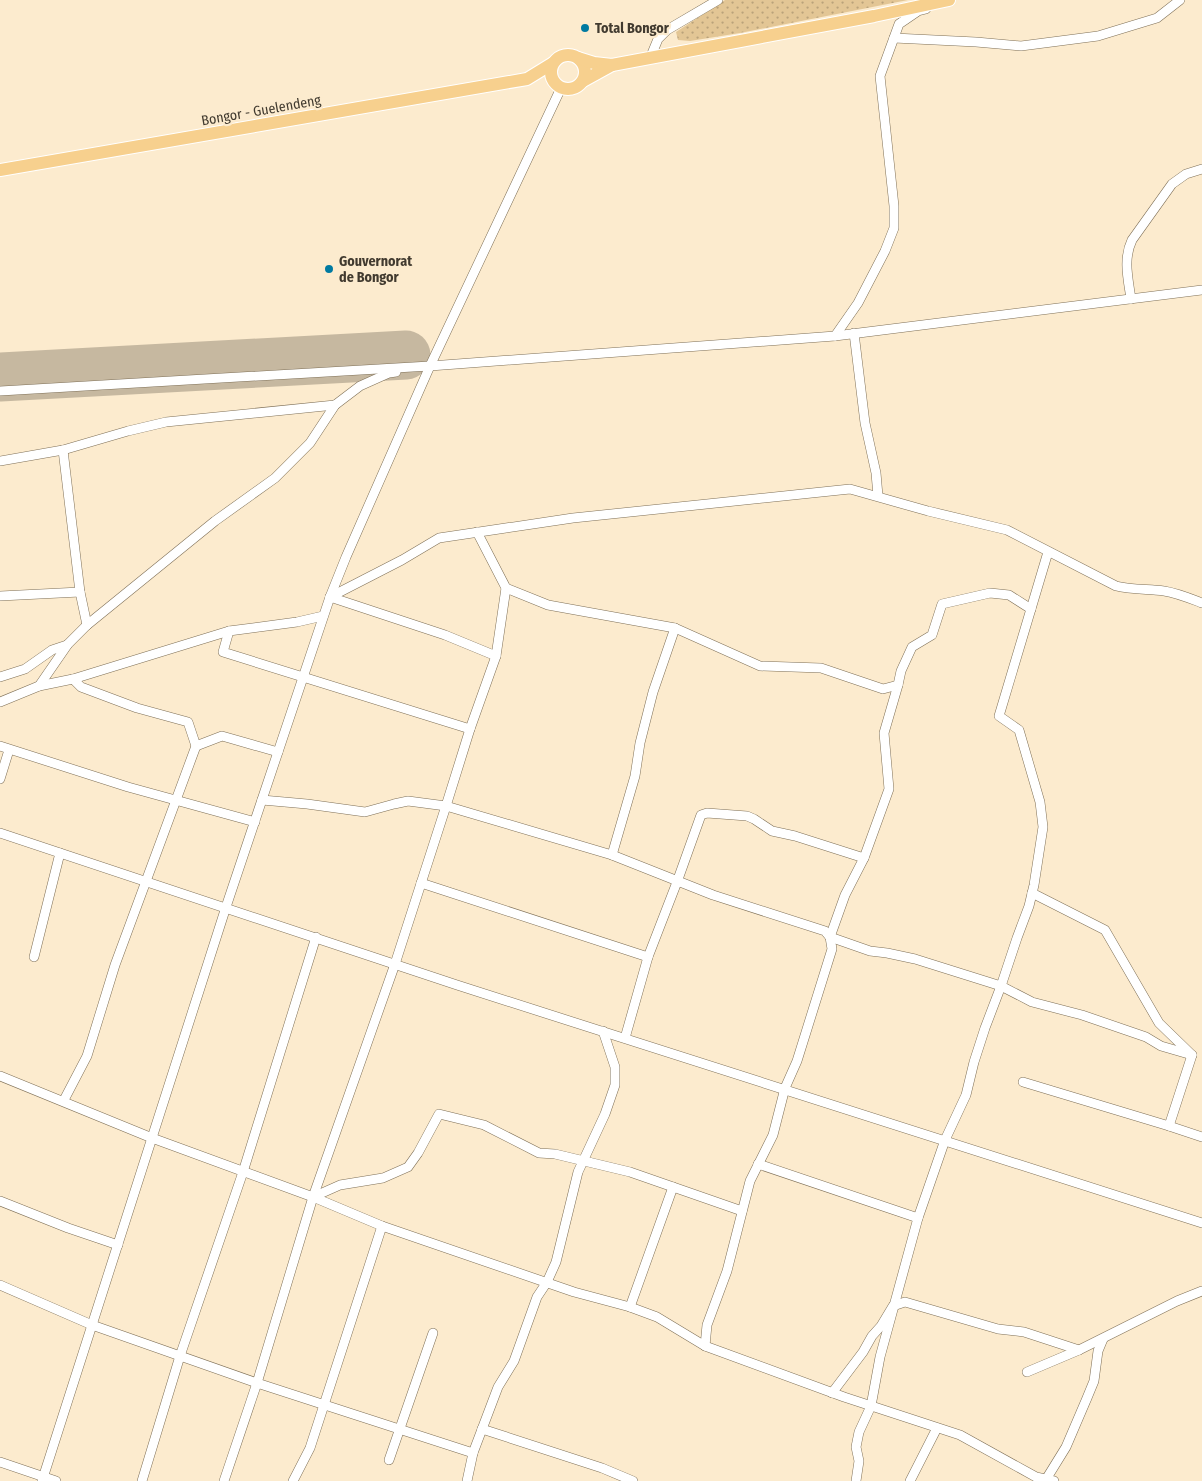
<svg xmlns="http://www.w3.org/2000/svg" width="1202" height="1481" font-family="'Fira Sans Condensed',sans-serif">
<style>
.park{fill:url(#park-dots)}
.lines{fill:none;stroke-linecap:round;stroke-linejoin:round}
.runway{stroke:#c6b8a0;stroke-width:49}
.minor-casing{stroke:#7f7057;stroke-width:10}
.highway-casing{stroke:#fff;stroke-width:14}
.minor{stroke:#fff;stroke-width:9}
.highway{stroke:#f7d08e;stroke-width:12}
.poi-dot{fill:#007aa1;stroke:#fcebce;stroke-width:2}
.labels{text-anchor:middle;stroke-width:4.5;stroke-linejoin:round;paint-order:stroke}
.poi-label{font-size:14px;font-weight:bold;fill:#413a2f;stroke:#fcebce;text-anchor:start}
.street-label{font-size:14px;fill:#413a2f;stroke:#fcebce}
</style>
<defs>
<pattern id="park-dots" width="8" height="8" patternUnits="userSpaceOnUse" patternTransform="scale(1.25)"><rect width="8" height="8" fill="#e3c695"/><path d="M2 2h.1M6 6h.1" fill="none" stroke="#baa27a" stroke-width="1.8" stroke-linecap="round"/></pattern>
</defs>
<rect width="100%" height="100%" fill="#fcebce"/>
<polygon class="park" points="725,0 908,0 740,33 690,41 678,40 676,32"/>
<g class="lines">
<polyline class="runway" points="0,377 406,355"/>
<defs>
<g id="minor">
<polyline points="894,38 976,42 1021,46 1098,36 1157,18 1180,0"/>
<polyline points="651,56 658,39 667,30 718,0"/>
<path d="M1131 299C1128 278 1123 259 1132 240L1172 184 1186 174 1202 169"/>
<polyline points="854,333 865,423 876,473 878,496"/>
<polyline points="835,336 858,303 885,251 894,228 894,206 880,76 899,24 918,11 926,9"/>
<polyline points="0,391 430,366 835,336 1202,290"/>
<polyline points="63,450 80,592 87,625"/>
<polyline points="0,461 63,450 128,431 166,422 335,405"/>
<polyline points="506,588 548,605 675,628 760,666 821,668 883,689 898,685 901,671 912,647 932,635 942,604 990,593 1009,595 1031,609"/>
<polyline points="0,596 80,592"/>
<path d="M330 597 402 560 439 538 573 518 850 489 928 511 1007 530 1116 586C1132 590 1148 589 1164 591 1177 593 1189 598 1202 603"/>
<polyline points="330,597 445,635 496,656"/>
<polyline points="229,631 223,652 470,729"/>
<polyline points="0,677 25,669 52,650 67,645"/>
<polyline points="73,679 81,687 137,708 188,722 196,746 222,736 278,752"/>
<polyline points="898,685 884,733 889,789 864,858 845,895 830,937 870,951 887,953 915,959 1001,986 1032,1002 1082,1015 1146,1037 1161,1046 1192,1055"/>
<polyline points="39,686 68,644 87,625 215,521 275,478 310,443 335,405 360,386 389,373 396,372"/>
<polyline points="0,702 39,686 73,679 229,631 297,622 323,616"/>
<polyline points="0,746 128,787 255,822"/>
<polyline points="0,779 9,750"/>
<polyline points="262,800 307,804 365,812 394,804 408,801 446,806 612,855 713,895 825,931 830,937 832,949 797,1061 785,1088 773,1135 750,1181 727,1271 707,1325 705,1346"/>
<polyline points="0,833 457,985 1202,1223"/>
<polyline points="612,855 635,776 640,743 653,692 675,628"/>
<polyline points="421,883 648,957"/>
<polyline points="1032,893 1105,930 1159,1023 1192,1055 1169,1126"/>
<polyline points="34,957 60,853"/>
<polyline points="625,1038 648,957 677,882 701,815 707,813 747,816 754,819 772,831 795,836 864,858"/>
<polyline points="0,1076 152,1138 313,1197 382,1226 574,1292 630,1307 657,1317 705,1346 844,1397 960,1435 1036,1477 1054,1481"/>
<polyline points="1023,1082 1169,1126 1202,1137"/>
<polyline points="64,1100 87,1056 115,965 196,746"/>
<polyline points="758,1164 918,1218"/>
<polyline points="313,1197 340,1185 383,1178 408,1167 418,1153 439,1114 484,1125 539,1153 555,1154 630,1172 742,1211"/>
<polyline points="0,1201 68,1228 118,1245"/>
<polyline points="0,1285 92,1325 257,1383 473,1453"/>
<polyline points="630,1307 673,1187"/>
<polyline points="1027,1372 1079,1350 1177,1301 1202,1291"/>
<polyline points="832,1393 863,1352 872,1336 881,1326 893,1306 905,1302 998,1329 1024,1332 1079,1350"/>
<polyline points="482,1429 602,1468 633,1481"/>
<polyline points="389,1460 433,1333"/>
<polyline points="0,1462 56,1481"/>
<polyline points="42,1481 226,907 330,597 346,557 430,366 561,88"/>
<polyline points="142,1481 180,1356 243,1172 316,937"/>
<polyline points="224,1481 257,1383 313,1197 395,964 446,806 470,729 496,656 506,588 477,532"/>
<polyline points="293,1481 310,1448 382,1226"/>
<polyline points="467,1481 473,1453 498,1387 514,1361 537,1297 547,1282 556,1262 578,1172 605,1114 615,1085 615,1067 603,1031"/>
<polyline points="856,1481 859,1461 856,1447 859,1432 871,1406 880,1357 918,1218 945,1140 966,1095 974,1062 985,1028 1001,986 1017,938 1029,906 1034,885 1043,827 1040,802 1019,730 999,716 1048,552"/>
<polyline points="910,1481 937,1428"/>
<polyline points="1045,1481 1066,1447 1087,1398 1094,1381 1098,1351 1103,1339"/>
</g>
<g id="highway">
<circle cx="568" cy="72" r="17"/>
<polyline points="578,58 594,63 612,65 874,16 949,0"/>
<polyline points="583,81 612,65"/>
<polyline points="0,170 527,79 553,63"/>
</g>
</defs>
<use href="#minor" class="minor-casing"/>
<use href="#highway" class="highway-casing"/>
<use href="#minor" class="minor"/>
<use href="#highway" class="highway"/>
</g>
<g class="poi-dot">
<circle cx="585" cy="28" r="5"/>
<circle cx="329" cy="269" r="5"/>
</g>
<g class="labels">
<g class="poi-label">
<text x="595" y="33">Total Bongor</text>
<text x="339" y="266">Gouvernorat<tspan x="339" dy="16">de Bongor</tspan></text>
</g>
<g class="street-label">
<text transform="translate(261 110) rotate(-10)" y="5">Bongor - Guelendeng</text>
</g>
</g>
</svg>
